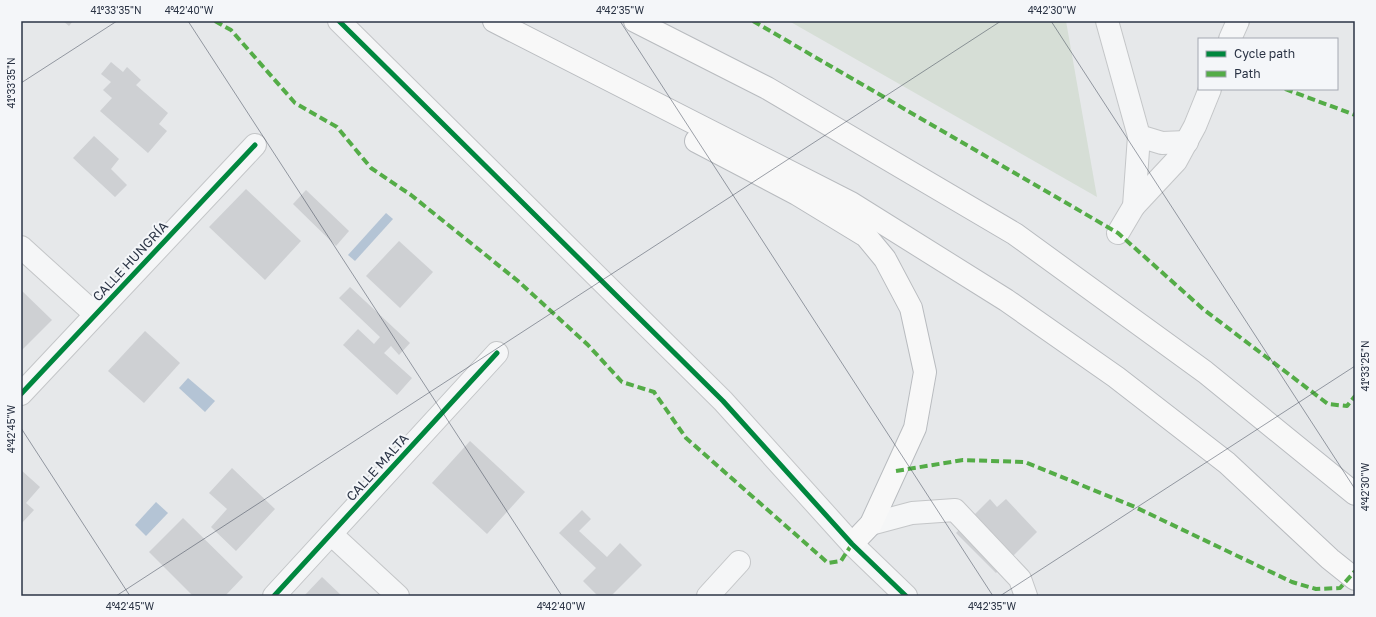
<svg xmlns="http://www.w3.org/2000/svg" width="1376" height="617" font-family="'Golos Text',sans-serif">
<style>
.green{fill:#d6ded6}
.water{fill:#b4c4d5}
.building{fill:#ced0d3}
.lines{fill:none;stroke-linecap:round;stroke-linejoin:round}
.minor-casing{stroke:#c4c6c8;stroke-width:24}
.highway-casing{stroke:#b8bbbf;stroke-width:24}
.minor{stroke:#f5f6f7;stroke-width:22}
.highway{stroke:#f8f8f8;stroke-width:22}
.quiet{stroke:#54ac47;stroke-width:4;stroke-dasharray:8 4;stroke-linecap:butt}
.cycleway-casing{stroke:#f4f6f9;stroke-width:8}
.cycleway{stroke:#00873e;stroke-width:5}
.ticks{fill:none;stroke:#2b3445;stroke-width:1;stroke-opacity:0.45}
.labels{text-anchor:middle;stroke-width:4;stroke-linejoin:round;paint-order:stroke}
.street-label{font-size:13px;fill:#2b3445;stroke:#f4f6f9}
.neatline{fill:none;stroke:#2b3445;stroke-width:1.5}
.ticks-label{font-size:10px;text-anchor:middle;fill:#2b3445}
</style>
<rect width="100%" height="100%" fill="#e6e8ea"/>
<polygon class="green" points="789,21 1066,21 1097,197"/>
<g class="water">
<polygon points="386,213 393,219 355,261 348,255"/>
<polygon points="188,378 215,401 205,412 179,388"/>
<polygon points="156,502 168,513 146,536 135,525"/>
</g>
<g class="building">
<polygon points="63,21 73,21 69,26"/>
<polygon points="111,62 123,72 127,67 141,80 136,85 168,113 159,124 167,131 148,153 100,111 112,98 103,90 111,82 101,74"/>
<polygon points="94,136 119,159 111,169 127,185 115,197 73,158"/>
<polygon points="246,189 301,241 265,280 209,227"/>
<polygon points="306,190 349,231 336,246 293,204"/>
<polygon points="399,241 433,272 400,308 366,276"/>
<polygon points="350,287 410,343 399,355 391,346 384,353 412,378 397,395 343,345 358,329 374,344 380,337 339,298"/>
<polygon points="21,290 52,320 21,351"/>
<polygon points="145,331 180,363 144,403 108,371"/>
<polygon points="470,441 525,492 487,534 432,483"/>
<polygon points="232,468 275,509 236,551 211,527 227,509 209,493"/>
<polygon points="21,470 40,487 26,503 34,510 21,524"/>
<polygon points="990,499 997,507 1006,499 1037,532 996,573 956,533"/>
<polygon points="582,510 591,519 579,531 607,557 620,543 642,565 611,596 598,596 583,581 596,568 559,533"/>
<polygon points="183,518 243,577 225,596 193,596 149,552"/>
<polygon points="322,577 342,596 304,596"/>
</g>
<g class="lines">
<defs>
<g id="minor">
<polyline points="339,21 723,401 852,544 906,596"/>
<polyline points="1107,21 1139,136 1134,206 1118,233"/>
<polyline points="1230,39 1238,21"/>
<polyline points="1139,136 1162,143 1187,142"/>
<polyline points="1134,206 1176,161 1195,126 1210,89"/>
<polyline points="21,247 95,314"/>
<polyline points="21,394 255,145"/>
<polyline points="871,524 912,513 955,510 1020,579 1026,596"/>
<polyline points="331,534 398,596"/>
<polyline points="274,596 497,353"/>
<polyline points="708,596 739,562"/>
</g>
<g id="highway">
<polyline points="494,21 851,203 1006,300 1116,377 1227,463 1330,559 1355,579"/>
<polyline points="635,21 767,88 1015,234 1205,372 1355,494"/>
<polyline points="696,141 797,194 866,236 885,259 911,308 925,372 915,428 871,524 852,544"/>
</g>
</defs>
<use href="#minor" class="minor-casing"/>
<use href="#highway" class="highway-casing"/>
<use href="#minor" class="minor"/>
<use href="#highway" class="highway"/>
<g class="quiet">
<polyline points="215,21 231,30 295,103 337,127 371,168 411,195 518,281 588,345 622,382 654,392 686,438 828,563 841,561 852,544"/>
<polyline points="753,21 1118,233 1203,309 1328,404 1347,406 1355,396"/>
<polyline points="1285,89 1355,115"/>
<polyline points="896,471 963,460 1025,462 1135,507 1292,582 1316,589 1340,588 1355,571"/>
</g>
<defs>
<g id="cycleway">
<polyline points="339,21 723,401 852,544 906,596"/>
<polyline points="21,394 255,145"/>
<polyline points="274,596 497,353"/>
</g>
</defs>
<use href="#cycleway" class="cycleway-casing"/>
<use href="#cycleway" class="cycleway"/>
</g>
<path class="ticks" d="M188 21 562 596M620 21 993 596M1051 21 1355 489M21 83 117 21M21 428 130 596M116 596 1001 21M1000 596 1355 366"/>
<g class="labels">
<g class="street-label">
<text transform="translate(130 261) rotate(-47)" y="5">CALLE HUNGRÍA</text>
<text transform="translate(377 467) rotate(-48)" y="5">CALLE MALTA</text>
</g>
</g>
<rect width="1376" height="617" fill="none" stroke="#f4f6f9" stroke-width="44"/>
<rect x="1198" y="38" width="140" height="52" fill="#f4f6f9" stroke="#a4a8b1"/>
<rect x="1206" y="51" width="20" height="6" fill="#00873e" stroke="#a4a8b1"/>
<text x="1234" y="58" font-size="12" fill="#2b3445">Cycle path</text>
<rect x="1206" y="71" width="20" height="6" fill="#54ac47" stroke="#a4a8b1"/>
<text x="1234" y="78" font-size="12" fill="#2b3445">Path</text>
<rect x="22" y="22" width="1332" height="573" class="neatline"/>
<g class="ticks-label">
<text x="116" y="14">41°33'35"N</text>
<text x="189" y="14">4°42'40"W</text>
<text x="620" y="14">4°42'35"W</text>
<text x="1052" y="14">4°42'30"W</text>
<text transform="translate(11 83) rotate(-90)" y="4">41°33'35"N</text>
<text transform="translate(1365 366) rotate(-90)" y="4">41°33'25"N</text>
<text transform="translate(11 429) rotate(-90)" y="4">4°42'45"W</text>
<text transform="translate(1365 487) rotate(-90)" y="4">4°42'30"W</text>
<text x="130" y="610">4°42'45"W</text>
<text x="561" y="610">4°42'40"W</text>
<text x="992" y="610">4°42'35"W</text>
</g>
</svg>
